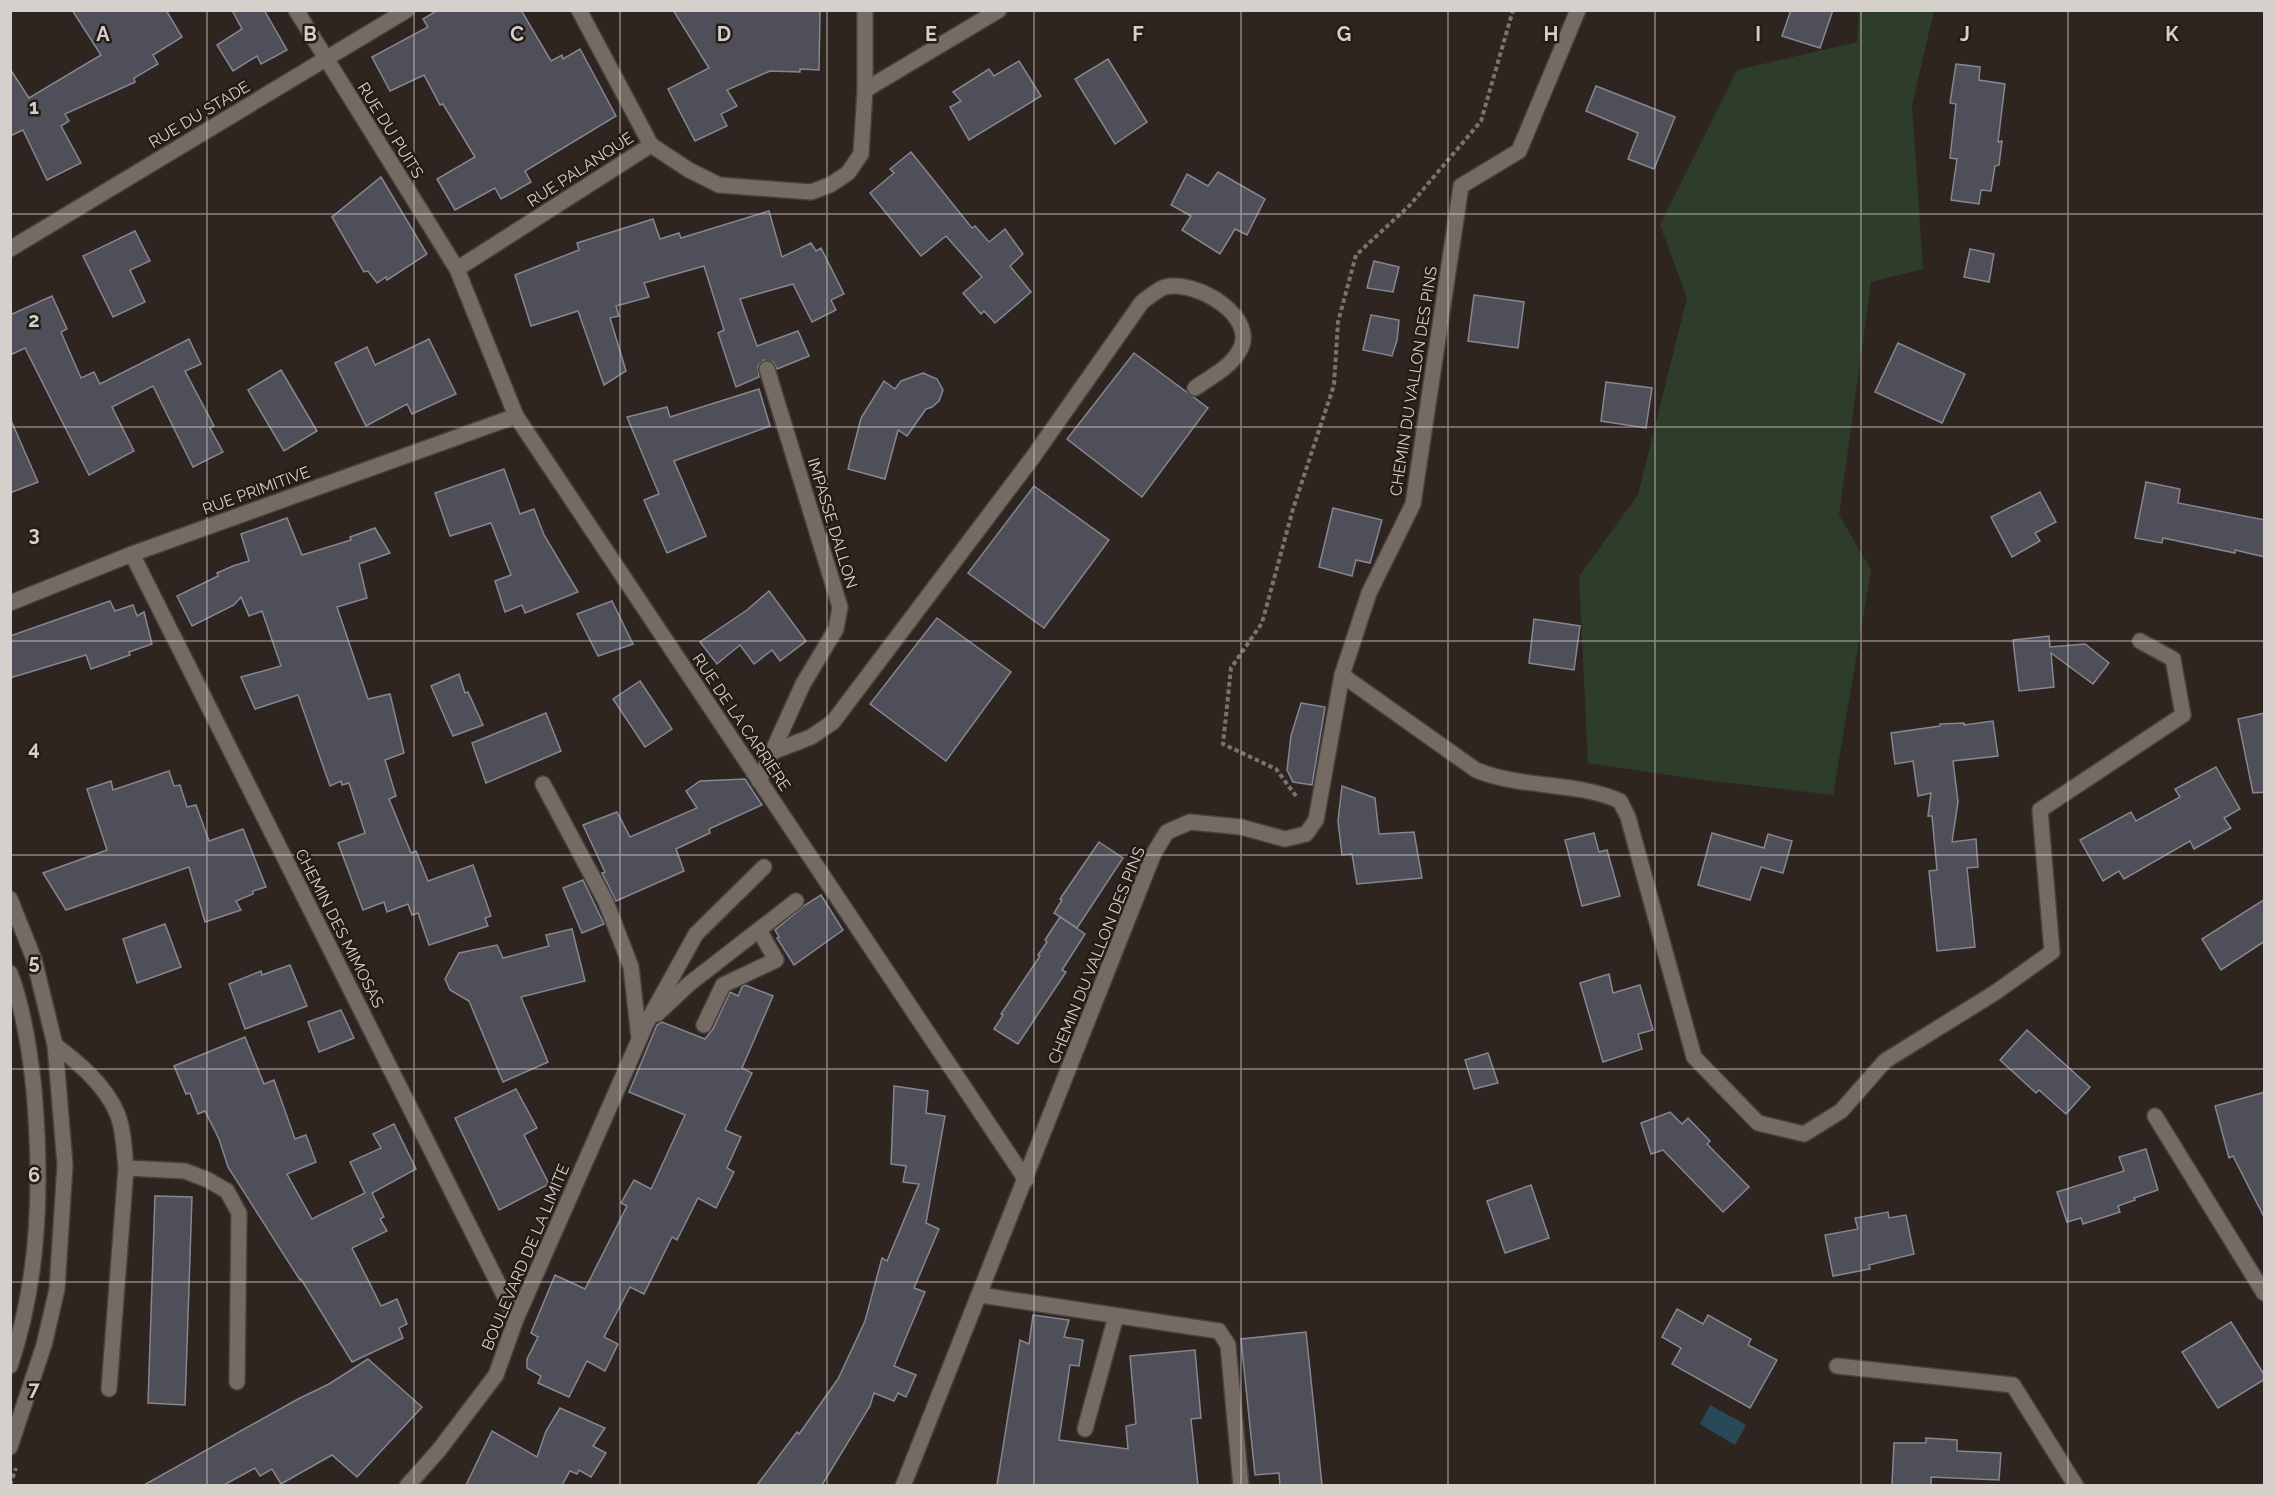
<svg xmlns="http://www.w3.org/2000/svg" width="2275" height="1496" font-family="Raleway,sans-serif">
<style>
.green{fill:#2e3d2a}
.water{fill:#284a58}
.building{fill:#4f4f59;stroke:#868691;stroke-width:1.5}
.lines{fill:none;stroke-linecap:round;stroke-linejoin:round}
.minor-casing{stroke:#48403c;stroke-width:18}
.path{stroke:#7a726e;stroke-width:4;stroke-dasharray:4.5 3;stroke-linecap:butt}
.minor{stroke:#756b65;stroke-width:15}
.grid{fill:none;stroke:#d6d0cc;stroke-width:1.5;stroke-opacity:0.55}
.labels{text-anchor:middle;stroke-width:5;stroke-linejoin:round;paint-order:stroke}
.street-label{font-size:16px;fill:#d6d0cc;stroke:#241c16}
.grid-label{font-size:20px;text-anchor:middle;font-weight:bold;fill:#d6d0cc;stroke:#241c16;stroke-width:5;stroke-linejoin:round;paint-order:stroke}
</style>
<rect width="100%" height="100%" fill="#2e2520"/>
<polygon class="green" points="1859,11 1934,11 1912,105 1923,269 1871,282 1839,515 1871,570 1833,795 1695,779 1588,763 1579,576 1638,495 1687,298 1660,225 1737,70 1857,42"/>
<polygon class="water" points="1710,1405 1746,1425 1735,1445 1700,1424"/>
<g class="building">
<polygon points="72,10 166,10 182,37 153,55 158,64 134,78 135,82 65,114 69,121 61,126 81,163 47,180 23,130 10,136 10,69 29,98 101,55"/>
<polygon points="232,10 264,10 287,50 261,64 257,56 233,71 217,45 242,29"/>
<polygon points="438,10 521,10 551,61 562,55 563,59 580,49 616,116 525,171 531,182 501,199 495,188 455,210 437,179 475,157 443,104 440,105 424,75 390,91 372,57 428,27 423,19"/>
<polygon points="673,10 820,10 819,70 800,69 800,72 770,71 727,90 737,106 721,114 727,126 695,141 668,89 709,68"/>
<polygon points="1791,10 1833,10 1820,48 1782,36"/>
<polygon points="1108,59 1147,122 1115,144 1075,79"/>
<polygon points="1019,61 1041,96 969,140 950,107 961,101 953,92 989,69 994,76"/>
<polygon points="1956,64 1980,67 1979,80 2005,84 1998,142 2002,141 1999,165 1995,166 1991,191 1981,190 1979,204 1951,200 1957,159 1950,158 1956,104 1950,103"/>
<polygon points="1596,86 1675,117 1654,169 1628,159 1638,133 1586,111"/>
<polygon points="911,152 972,228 975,226 989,242 1005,229 1023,254 1010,266 1031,292 995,323 984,311 981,314 963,293 982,277 946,236 921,256 870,193 894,173 890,169"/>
<polygon points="1218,172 1265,199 1247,235 1235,229 1220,254 1182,230 1191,216 1171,205 1187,174 1208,186"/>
<polygon points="381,177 427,254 387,280 386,277 377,283 368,271 364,272 332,217"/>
<polygon points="769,211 782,257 811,243 816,251 821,248 844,294 831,300 836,310 812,322 793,284 740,299 757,346 798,331 809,356 777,369 773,362 764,360 758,366 759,377 736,387 718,333 724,330 704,266 644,283 649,297 616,306 619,316 610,318 626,371 604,385 578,311 531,326 515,275 579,250 577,243 653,219 660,239 679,233 681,238"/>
<polygon points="135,231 150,261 130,270 145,302 113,317 83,256"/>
<polygon points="1970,249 1994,254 1989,282 1964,277"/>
<polygon points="1374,261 1399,267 1393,292 1367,288"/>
<polygon points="1474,295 1524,302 1518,348 1468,341"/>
<polygon points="52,296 67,329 61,332 81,378 94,372 100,384 189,339 201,364 185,371 214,426 210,428 223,452 193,467 153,386 112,407 134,451 89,475 25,348 10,355 10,315"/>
<polygon points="1371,315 1399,320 1397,340 1392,356 1363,350"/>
<polygon points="429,339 456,394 412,414 407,404 366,426 335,363 367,347 375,365"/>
<polygon points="1898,343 1965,374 1942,423 1875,392"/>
<polygon points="1134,353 1208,408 1142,497 1067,439"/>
<polygon points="281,370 317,431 284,451 248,390"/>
<polygon points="923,373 937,379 943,390 939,401 932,407 926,409 907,436 898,430 885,479 848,469 861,418 884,381 895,389 901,381"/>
<polygon points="1606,382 1652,388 1646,428 1601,421"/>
<polygon points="759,389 770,426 674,461 706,536 667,553 644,500 659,494 627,417 667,407 670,417"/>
<polygon points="10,418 38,482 10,493"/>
<polygon points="504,469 520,514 534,509 544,535 578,592 525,613 522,605 505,612 495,581 511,575 491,523 450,536 435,493"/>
<polygon points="2146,482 2180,489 2178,503 2265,520 2265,557 2235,550 2235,553 2163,538 2162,543 2135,538"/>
<polygon points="1034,486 1109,540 1044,628 968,573"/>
<polygon points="2040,492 2056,522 2035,533 2040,541 2012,557 1991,517"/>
<polygon points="1333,508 1382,520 1370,563 1356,560 1352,576 1319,567"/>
<polygon points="287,518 302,555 351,540 350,537 375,528 390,553 359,564 367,598 337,607 368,699 390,694 404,753 385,760 396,796 389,799 411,853 416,851 428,881 473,865 491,916 485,918 488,926 429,945 418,913 412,915 408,904 387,912 384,902 363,910 338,843 365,833 349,783 342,785 341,781 330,786 298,695 255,709 241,677 281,666 262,611 249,616 241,597 234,605 192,626 177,596 218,576 217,573 233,566 249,561 241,534"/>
<polygon points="769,591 806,641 780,661 772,650 754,664 740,645 717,664 700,642 747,610"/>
<polygon points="110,601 115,611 133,605 137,616 144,612 152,644 129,652 130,655 91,669 86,655 10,678 10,636"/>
<polygon points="612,601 633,644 598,656 577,614"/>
<polygon points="937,618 1011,672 946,761 870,704"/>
<polygon points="1534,619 1580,626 1574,670 1529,663"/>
<polygon points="2049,636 2050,647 2085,644 2109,663 2093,684 2051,653 2054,687 2019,691 2013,640"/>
<polygon points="459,674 465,693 468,692 483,725 453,736 431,686"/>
<polygon points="640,681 672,729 645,747 613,699"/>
<polygon points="1301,703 1325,707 1312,785 1293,782 1287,770 1291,736"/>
<polygon points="546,713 561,751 486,783 472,743"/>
<polygon points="2265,713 2265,792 2253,793 2238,719"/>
<polygon points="1993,721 1998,756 1953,761 1958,802 1952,842 1976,839 1978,867 1967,868 1975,947 1937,951 1929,871 1937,870 1932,816 1928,816 1931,793 1918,796 1913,761 1895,764 1891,733 1940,726 1940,724 1964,723 1964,725"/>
<polygon points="2216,767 2240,809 2224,818 2231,828 2194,849 2190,841 2124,879 2119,871 2103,881 2080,840 2131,812 2136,821 2180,797 2175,789"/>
<polygon points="169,771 174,786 180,785 187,807 196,805 209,841 243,829 266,887 253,891 253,894 236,901 241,910 205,922 189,867 66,910 43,873 107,850 87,789 111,781 113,790"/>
<polygon points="745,779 762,805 709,829 710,833 676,849 684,871 616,901 602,873 605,872 583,825 617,812 630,837 697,808 686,791 700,781"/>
<polygon points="1342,786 1375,798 1379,834 1414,832 1422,878 1357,884 1352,854 1342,855 1338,821"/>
<polygon points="1594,833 1599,852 1607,850 1620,896 1582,906 1565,840"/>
<polygon points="1712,833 1764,848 1768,834 1792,841 1783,873 1761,867 1750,900 1698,885"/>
<polygon points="1099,842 1123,858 1077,928 1054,913 1062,900 1060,899"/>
<polygon points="583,880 604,924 582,933 563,888"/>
<polygon points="821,895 843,930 794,965 777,938 779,937 775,930 805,905"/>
<polygon points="2265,899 2265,941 2221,970 2202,939"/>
<polygon points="1060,917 1085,934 1062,970 1066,972 1018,1044 994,1029 1003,1015 1001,1014 1040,956 1038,955 1047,942 1045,940"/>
<polygon points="165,924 181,967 137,983 123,939"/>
<polygon points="572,929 585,981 521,997 548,1062 503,1082 469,1001 450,990 445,979 459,953 497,945 503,958 549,946 546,935"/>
<polygon points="290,965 307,1006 245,1029 229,984 261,971 262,975"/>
<polygon points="1609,974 1613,993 1640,985 1653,1030 1638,1034 1642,1049 1603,1062 1580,983"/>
<polygon points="745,985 773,996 742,1068 752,1073 725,1130 741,1137 727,1168 734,1172 716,1208 698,1198 677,1240 672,1237 644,1294 630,1287 604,1337 618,1344 605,1371 587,1361 569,1397 538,1383 541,1376 527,1368 527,1359 538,1337 531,1333 555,1275 585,1289 627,1206 621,1203 634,1180 651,1189 685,1115 629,1092 657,1025 662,1022 705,1039 713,1029 730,992 738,996 742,987"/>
<polygon points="341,1010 354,1038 319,1052 308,1022"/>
<polygon points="2027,1030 2090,1087 2066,1114 2039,1090 2036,1093 2000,1060"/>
<polygon points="245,1037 264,1084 274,1080 295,1139 306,1135 316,1162 287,1174 312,1219 365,1193 350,1162 381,1148 373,1134 394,1124 416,1169 372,1193 384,1217 380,1219 387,1231 352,1248 381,1306 397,1299 407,1324 399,1328 403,1338 352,1362 301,1279 300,1280 228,1167 219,1139 205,1111 198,1114 190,1093 186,1094 174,1066"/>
<polygon points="1488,1053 1498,1083 1474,1089 1465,1060"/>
<polygon points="894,1086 928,1091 926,1113 945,1116 926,1223 939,1229 914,1288 925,1292 894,1366 916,1375 906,1397 898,1393 894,1401 874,1393 870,1406 822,1485 757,1485 797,1432 799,1434 838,1379 865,1321 882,1258 887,1261 919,1184 903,1182 906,1166 891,1164"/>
<polygon points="516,1089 537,1128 524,1135 549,1184 499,1210 455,1118"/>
<polygon points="2265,1092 2265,1219 2233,1156 2229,1158 2215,1106"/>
<polygon points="1670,1112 1682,1124 1688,1118 1710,1141 1707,1144 1749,1187 1723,1212 1663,1150 1651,1154 1641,1123"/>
<polygon points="2146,1149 2158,1190 2134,1198 2135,1200 2118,1206 2120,1212 2083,1224 2081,1218 2067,1222 2057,1192 2124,1171 2119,1157"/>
<polygon points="1531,1185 1549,1238 1505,1253 1487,1201"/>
<polygon points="155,1196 192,1197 185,1405 148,1403"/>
<polygon points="1888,1212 1889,1218 1906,1215 1914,1254 1869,1265 1870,1269 1833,1276 1825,1235 1858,1229 1855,1218"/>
<polygon points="1677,1309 1703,1324 1708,1315 1751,1339 1748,1345 1777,1360 1750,1408 1672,1364 1681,1348 1662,1337"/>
<polygon points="1033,1315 1069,1320 1064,1337 1083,1340 1079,1366 1070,1365 1059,1440 1128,1449 1126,1426 1136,1424 1130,1356 1195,1350 1201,1418 1191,1419 1198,1485 997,1485 1020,1340 1029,1344"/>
<polygon points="2231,1322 2265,1376 2265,1379 2218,1408 2182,1352"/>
<polygon points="1306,1332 1322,1485 1280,1485 1279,1473 1255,1475 1241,1339"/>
<polygon points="368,1359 422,1407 357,1477 332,1455 281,1484 272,1469 260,1476 255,1468 224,1485 144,1485 298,1399 329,1384"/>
<polygon points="560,1408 605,1428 593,1446 606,1453 591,1477 579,1470 577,1474 570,1471 562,1485 466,1485 492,1431 537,1457 546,1431"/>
<polygon points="1926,1438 1957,1440 1957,1451 2001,1453 1999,1480 1931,1477 1931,1485 1892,1485 1894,1443 1926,1443"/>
</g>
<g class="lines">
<defs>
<g id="minor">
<polyline points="296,10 457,269 516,416 1026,1180"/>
<polyline points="579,10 651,145"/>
<polyline points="865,90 999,10"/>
<polyline points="10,249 407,10"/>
<polyline points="457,269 651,145 689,170 719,185 811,192 830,185 848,173 861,154 865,90 865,10"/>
<polyline points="132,554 516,1319"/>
<polyline points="10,603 132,554 516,416"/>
<path d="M1342 675 1476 770C1522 789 1575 781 1620 801L1628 817 1694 1057 1758 1123 1804 1134 1841 1111 1885 1061 1996 992 2052 952 2040 810 2183 715 2173 659 2140 641"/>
<path d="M772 752 811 737 833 722 1033 457 1142 302C1149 297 1158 289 1165 287 1196 279 1262 318 1238 353 1229 368 1209 378 1195 388"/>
<polyline points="759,781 803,684 836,629 840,607 767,369"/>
<polyline points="543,784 606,902 631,967 639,1038"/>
<polyline points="10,899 34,959 55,1045 65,1165 57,1289 44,1345 10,1447"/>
<path d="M10 973C24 1010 30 1051 34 1090 42 1183 40 1277 10 1366"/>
<polyline points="657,1014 689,984 796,901"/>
<polyline points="704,1025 723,985 776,960 759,930"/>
<path d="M55 1045C79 1063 105 1085 117 1113 124 1130 124 1150 126 1168L109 1389"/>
<polyline points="2155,1116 2264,1293"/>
<polyline points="126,1168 185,1171 208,1180 227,1191 239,1213 237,1382"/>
<polyline points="980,1295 1219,1331 1228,1345 1241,1486"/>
<polyline points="1837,1366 2013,1385 2076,1486"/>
<polyline points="1085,1429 1116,1316"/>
<polyline points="407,1486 439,1450 496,1375 516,1319 646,1024 696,934 764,867"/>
<polyline points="903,1486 1154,853 1167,832 1190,822 1241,827 1285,839 1306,834 1316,820 1342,675 1369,593 1413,504 1461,186 1519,151 1578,10"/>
</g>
</defs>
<use href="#minor" class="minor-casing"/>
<g class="path">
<polyline points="1296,796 1276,769 1223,744 1231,668 1262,623 1293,509 1334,385 1338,322 1356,255 1410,205 1481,121 1513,10"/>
<polyline points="10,1485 16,1468"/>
</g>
<use href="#minor" class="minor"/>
</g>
<path class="grid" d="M207 10V1486M414 10V1486M620 10V1486M827 10V1486M1034 10V1486M1241 10V1486M1448 10V1486M1655 10V1486M1861 10V1486M2068 10V1486M10 214H2264M10 427H2264M10 641H2264M10 855H2264M10 1069H2264M10 1282H2264"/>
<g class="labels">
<g class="street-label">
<text transform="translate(199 114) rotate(-31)" y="6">RUE DU STADE</text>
<text transform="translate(391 130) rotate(58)" y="6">RUE DU PUITS</text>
<text transform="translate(580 169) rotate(-33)" y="6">RUE PALANQUE</text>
<text transform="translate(1413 381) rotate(-81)" y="6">CHEMIN DU VALLON DES PINS</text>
<text transform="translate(256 490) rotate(-20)" y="6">RUE PRIMITIVE</text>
<text transform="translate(833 523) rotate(73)" y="6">IMPASSE DALLON</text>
<text transform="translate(742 722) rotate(56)" y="6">RUE DE LA CARRIÈRE</text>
<text transform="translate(340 928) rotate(63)" y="6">CHEMIN DES MIMOSAS</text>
<text transform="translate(1096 955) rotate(-68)" y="6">CHEMIN DU VALLON DES PINS</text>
<text transform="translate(525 1257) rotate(-67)" y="6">BOULEVARD DE LA LIMITE</text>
</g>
</g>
<g class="grid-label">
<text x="103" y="41">A</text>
<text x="310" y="41">B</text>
<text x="517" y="41">C</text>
<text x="724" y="41">D</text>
<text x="931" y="41">E</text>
<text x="1138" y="41">F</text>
<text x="1344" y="41">G</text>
<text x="1551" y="41">H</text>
<text x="1758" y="41">I</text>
<text x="1965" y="41">J</text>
<text x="2172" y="41">K</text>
<text x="34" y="114">1</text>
<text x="34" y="327">2</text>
<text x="34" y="541">3</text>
<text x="34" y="755">4</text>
<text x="34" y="969">5</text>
<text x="34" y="1182">6</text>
<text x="34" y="1396">7</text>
</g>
<rect width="2275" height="1496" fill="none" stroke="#d6d0cc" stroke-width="24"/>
</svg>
